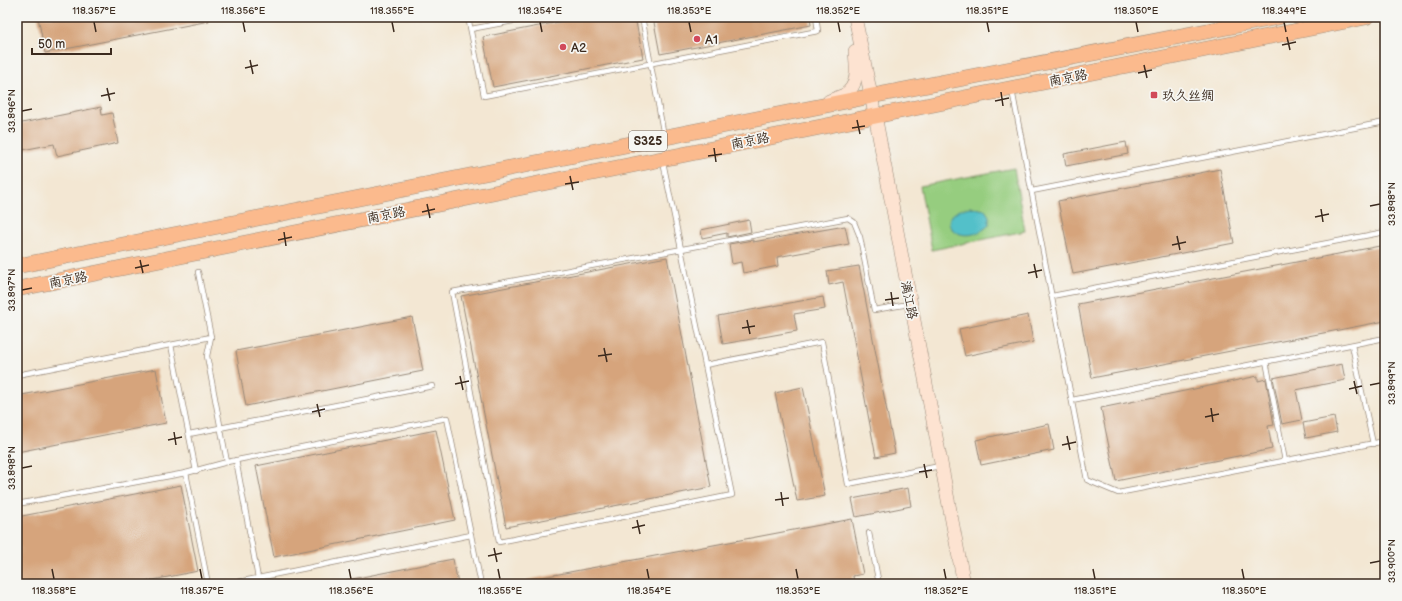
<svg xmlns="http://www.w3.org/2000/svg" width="1402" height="601" font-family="'Balsamiq Sans','LXGW WenKai TC',sans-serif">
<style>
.green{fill:#96cd7f;stroke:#687c4e}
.water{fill:#52c0c9;stroke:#467574}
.building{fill:#d6a47b}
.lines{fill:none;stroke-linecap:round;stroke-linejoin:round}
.lane-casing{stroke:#978878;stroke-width:6}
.secondary-casing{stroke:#978878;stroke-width:14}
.primary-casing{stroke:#978878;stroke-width:16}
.lane{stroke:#fff;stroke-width:4.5}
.secondary{stroke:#fde3d1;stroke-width:13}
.primary{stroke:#fbba8d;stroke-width:15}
.ticks{fill:none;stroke:#3b2a1e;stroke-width:1.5}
.poi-dot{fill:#d1495b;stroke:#f6f6f2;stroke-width:1.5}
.labels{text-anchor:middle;stroke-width:3.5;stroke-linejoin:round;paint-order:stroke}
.shield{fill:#f6f6f2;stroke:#73675e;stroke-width:1}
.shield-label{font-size:12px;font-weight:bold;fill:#3b2a1e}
.poi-label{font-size:13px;fill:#3b2a1e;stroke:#f6f6f2;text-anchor:start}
.street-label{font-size:13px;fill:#3b2a1e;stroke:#f6f6f2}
.neatline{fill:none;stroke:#3b2a1e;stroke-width:1.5}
.ticks-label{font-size:10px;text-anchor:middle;fill:#3b2a1e}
</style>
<rect width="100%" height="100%" fill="#f6f6f2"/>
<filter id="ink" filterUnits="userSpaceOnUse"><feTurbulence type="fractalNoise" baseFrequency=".025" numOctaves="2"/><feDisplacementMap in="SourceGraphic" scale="8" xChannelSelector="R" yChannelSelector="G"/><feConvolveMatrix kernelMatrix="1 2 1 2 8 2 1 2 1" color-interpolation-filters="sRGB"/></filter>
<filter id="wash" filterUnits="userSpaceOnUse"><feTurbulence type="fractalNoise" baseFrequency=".012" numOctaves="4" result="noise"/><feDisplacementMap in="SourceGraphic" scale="16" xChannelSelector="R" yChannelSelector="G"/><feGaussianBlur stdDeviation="0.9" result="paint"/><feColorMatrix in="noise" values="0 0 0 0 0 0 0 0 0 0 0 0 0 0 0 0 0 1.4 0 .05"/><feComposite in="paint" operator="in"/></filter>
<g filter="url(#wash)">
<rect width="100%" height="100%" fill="#f3e7d3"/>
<polygon class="green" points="1014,168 1025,231 932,250 920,186"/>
<path class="water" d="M970 207 985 210 989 216V225C961 252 926 216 970 207Z"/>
<g id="blocks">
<g class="building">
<polygon points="38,17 208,17 209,21 45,53"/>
<polygon points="584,17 635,17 643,58 493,87 483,37"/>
<polygon points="653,17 810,17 811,25 660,54"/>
<polygon points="101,107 102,115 112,113 118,143 57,156 54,144 17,151 17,124"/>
<polygon points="1126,142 1128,154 1066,166 1064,154"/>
<polygon points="1220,169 1234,243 1073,274 1058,201"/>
<polygon points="749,220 751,232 727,237 727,233 702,238 701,230"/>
<polygon points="845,226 849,244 777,257 778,266 743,273 741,262 732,264 729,244 753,240 753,242"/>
<polygon points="1385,245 1385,321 1092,378 1078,304"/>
<polygon points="667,257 711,487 506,527 461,296"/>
<polygon points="859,266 895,453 876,457 843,282 829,285 827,271"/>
<polygon points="823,297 825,309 794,314 797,331 723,344 718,316"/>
<polygon points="1028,315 1033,342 965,356 959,329"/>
<polygon points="412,317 423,371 246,406 236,351"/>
<polygon points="1342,364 1345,380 1296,390 1302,420 1282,424 1273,378"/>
<polygon points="156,369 166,423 17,452 17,396"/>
<polygon points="1258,376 1258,381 1266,379 1274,425 1268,426 1272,449 1116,481 1101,408"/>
<polygon points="803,387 825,496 797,501 775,393"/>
<polygon points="1334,417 1337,432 1306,438 1303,423"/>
<polygon points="1049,424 1054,450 981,465 976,440"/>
<polygon points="436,430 455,520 274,557 256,466"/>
<polygon points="181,485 198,571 133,584 19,584 17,576 17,517"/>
<polygon points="908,488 911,506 856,517 852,499"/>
<polygon points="852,519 863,574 853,576 854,584 527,584 527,580"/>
<polygon points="453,559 458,584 347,584 347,580"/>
</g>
</g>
</g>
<g filter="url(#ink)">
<use href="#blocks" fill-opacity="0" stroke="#978878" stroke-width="1"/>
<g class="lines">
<defs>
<g id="lane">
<polyline points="468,17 484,96 818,31 816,17"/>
<polyline points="642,17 664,136"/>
<polyline points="471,29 535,17"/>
<polyline points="1012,90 1087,480 1118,493 1385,441"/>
<path d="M663 162C686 273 709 384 732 495L499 542 452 292 848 218 854 222 860 237 874 310 909 304"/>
<polyline points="1032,191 1385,122"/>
<polyline points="198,272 211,337 207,356 227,462 447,418 481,584"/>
<polyline points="1052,296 1385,232"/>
<polyline points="171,345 196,471"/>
<polyline points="1352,345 1373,444"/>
<polyline points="1266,361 1285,461"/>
<polyline points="705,365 822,342 848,484 940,466"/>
<polyline points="17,375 211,337"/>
<polyline points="1072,400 1385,338"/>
<polyline points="189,434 433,386"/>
<polyline points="236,460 258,578"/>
<polyline points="186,473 208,584"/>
<polyline points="17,504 186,473 227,462"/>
<polyline points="869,533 879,584"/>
<polyline points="228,584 471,535"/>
</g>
<g id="secondary">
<polyline points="855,17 875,115 964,584"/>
<path d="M829 101C834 99 839 97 844 95 860 86 856 65 855 51"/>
</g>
<g id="primary">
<polyline points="17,266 872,96 1279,17"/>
<polyline points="17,289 1366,17"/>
</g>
</defs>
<use href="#lane" class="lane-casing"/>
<use href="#secondary" class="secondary-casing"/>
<use href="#primary" class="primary-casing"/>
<use href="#lane" class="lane"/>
<use href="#secondary" class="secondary"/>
<use href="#primary" class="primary"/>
</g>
</g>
<path class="ticks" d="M94 22 96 32M243 22 245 32M392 22 394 32M540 22 542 32M689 22 691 32M838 22 840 32M987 22 989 32M1136 22 1138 32M1284 22 1286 32M1287 37 1290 50M1282 45 1296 42M250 60 253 74M1144 65 1147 78M245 68 258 65M1138 73 1152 70M107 88 110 101M1001 92 1003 106M101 96 115 93M995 101 1009 98M22 111 32 109M857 120 860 134M852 128 865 126M714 148 716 162M708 156 722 154M570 176 573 190M565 184 579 182M427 204 430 218M1370 206 1380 204M1321 209 1323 222M422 212 435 209M1315 217 1329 214M284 232 286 246M1177 236 1180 250M278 240 292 237M1172 245 1186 242M140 260 143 273M1034 264 1037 278M135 268 149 265M1028 273 1042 270M22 290 32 288M891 292 893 306M885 300 899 298M747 320 750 334M742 328 755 326M604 348 607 362M598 356 612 354M460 376 463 390M1354 381 1357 394M455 384 469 381M1370 385 1380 383M1349 389 1362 386M317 404 320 417M1211 408 1213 422M312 412 325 409M1205 417 1219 414M174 432 176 445M1067 436 1070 450M168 440 182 437M1062 445 1076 442M924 464 927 478M22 468 32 466M919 472 932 470M781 492 783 506M775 500 789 498M637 520 640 534M632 528 645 525M494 548 497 562M488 556 502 553M1370 563 1380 561M52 569 54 579M200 569 202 579M349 569 351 579M498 569 500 579M647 569 649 579M796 569 798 579M944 569 946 579M1093 569 1095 579M1242 569 1244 579"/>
<g class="poi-dot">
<circle cx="697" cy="39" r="4"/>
<circle cx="563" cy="47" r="4"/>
<rect x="1150" y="91" width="8" height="8" rx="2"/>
</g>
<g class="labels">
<rect class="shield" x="629" y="131" width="38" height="20" rx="3"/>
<g class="shield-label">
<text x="648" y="145">S325</text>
</g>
<g class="poi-label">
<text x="705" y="44">A1</text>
<text x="571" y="52">A2</text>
<text x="1162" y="100">玖久丝绸</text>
</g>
<g class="street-label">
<text transform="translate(1068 77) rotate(-11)" y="5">南京路</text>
<text transform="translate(750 140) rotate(-11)" y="5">南京路</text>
<text transform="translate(386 214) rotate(-11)" y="5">南京路</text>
<text transform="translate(68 279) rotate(-11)" y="5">南京路</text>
<text transform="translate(910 300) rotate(79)" y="5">漓江路</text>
</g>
</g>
<rect width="1402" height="601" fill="none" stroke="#f6f6f2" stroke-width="44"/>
<path d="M32 48v6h79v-6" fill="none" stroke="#3b2a1e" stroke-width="2"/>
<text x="38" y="48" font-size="12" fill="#3b2a1e" stroke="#f6f6f2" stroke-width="3" paint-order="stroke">50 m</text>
<rect x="22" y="22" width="1358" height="557" class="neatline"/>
<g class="ticks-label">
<text x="94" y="14">118.357°E</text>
<text x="243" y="14">118.356°E</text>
<text x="392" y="14">118.355°E</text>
<text x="540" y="14">118.354°E</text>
<text x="689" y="14">118.353°E</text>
<text x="838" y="14">118.352°E</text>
<text x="987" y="14">118.351°E</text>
<text x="1136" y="14">118.350°E</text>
<text x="1284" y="14">118.349°E</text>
<text transform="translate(11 111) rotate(-90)" y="4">33.896°N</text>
<text transform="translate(1391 204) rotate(-90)" y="4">33.898°N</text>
<text transform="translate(11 290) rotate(-90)" y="4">33.897°N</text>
<text transform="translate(1391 383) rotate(-90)" y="4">33.899°N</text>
<text transform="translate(11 468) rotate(-90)" y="4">33.898°N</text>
<text transform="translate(1391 561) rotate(-90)" y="4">33.900°N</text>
<text x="54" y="594">118.358°E</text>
<text x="202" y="594">118.357°E</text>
<text x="351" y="594">118.356°E</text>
<text x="500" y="594">118.355°E</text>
<text x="649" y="594">118.354°E</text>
<text x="798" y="594">118.353°E</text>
<text x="946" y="594">118.352°E</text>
<text x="1095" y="594">118.351°E</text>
<text x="1244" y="594">118.350°E</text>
</g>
</svg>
